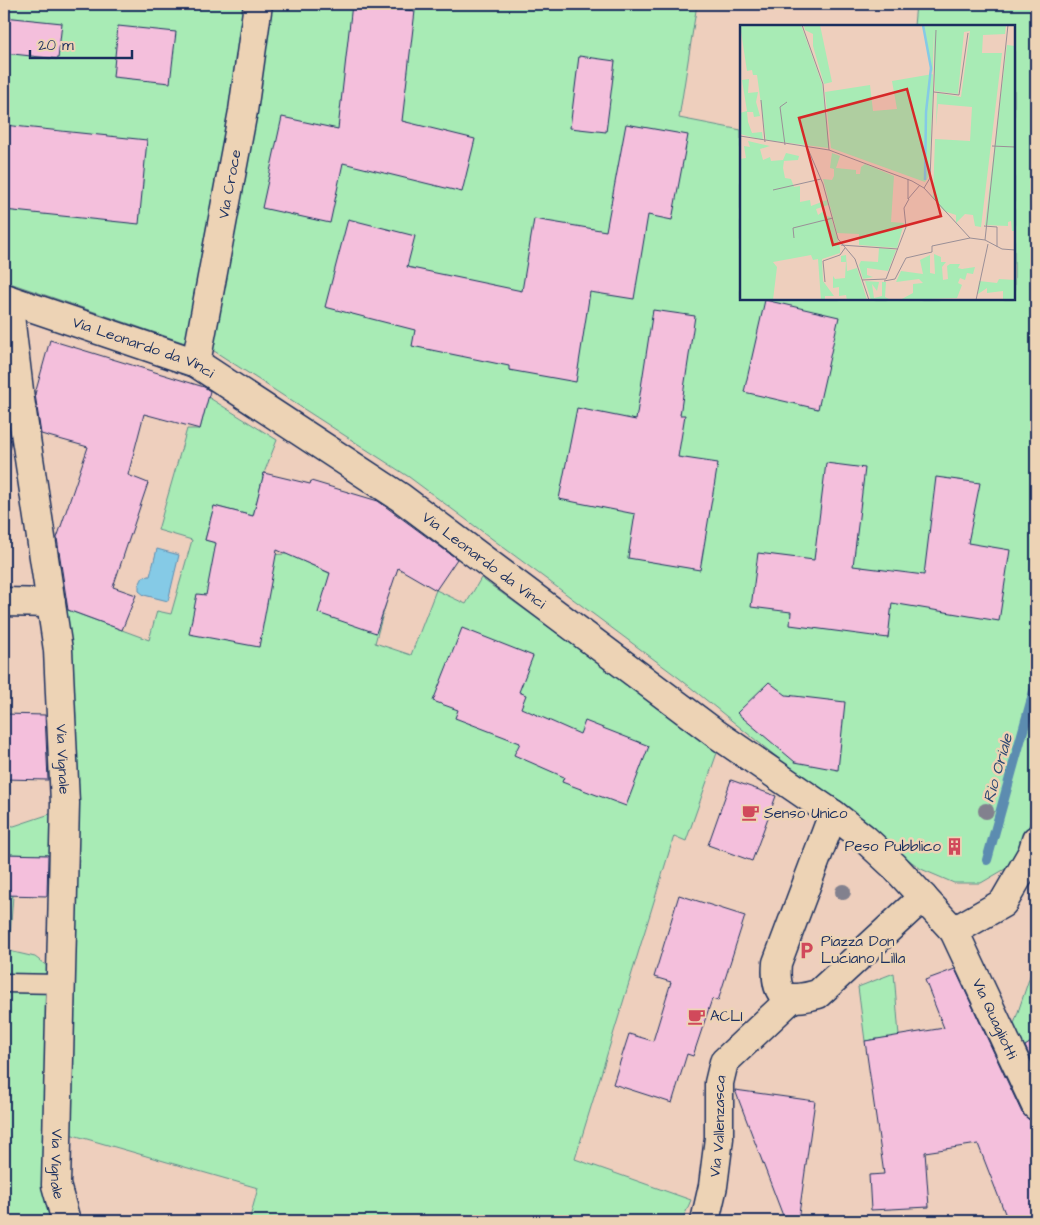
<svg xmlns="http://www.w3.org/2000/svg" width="1040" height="1225" font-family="'Architects Daughter',sans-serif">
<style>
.green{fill:#a8ebb5;stroke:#628d8a}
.water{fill:#85cae6;stroke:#5b8cb0}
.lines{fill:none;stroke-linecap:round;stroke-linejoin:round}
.stream{stroke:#5b8cb0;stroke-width:10}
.building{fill:#f4bfdc;stroke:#1b2f5e}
.lane-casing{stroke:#1b2f5e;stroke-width:21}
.street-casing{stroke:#1b2f5e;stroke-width:31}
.secondary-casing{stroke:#1b2f5e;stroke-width:31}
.lane{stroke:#edd3b5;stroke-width:18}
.street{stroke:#edd3b5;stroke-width:28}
.secondary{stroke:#edd3b5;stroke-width:28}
.tree{fill:#82818e}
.labels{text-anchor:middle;stroke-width:5;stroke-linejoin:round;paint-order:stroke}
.street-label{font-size:15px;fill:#1b2f5e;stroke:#edd3b5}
.poi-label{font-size:15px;fill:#1b2f5e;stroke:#edd3b5;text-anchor:start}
.water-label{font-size:16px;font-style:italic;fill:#2b4672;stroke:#edd3b5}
.inset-river{fill:none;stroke:#85cae6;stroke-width:2.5}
.inset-road{fill:none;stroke:#9a8f97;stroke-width:1}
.view{fill:#d62828;fill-opacity:0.15;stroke:#d62828;stroke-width:2.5}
.inset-edge{fill:none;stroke:#1b2f5e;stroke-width:2.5}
</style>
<rect width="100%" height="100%" fill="#eecfbd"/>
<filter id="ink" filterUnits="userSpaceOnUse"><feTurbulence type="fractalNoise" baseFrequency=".02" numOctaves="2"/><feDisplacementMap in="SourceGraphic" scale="10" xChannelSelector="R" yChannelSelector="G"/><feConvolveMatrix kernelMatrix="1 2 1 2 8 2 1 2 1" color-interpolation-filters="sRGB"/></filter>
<g filter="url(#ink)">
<g class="green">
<polygon points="4,4 254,4 194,346 4,281"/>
<polygon points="268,4 697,4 679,118 741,130 741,299 1014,299 1014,26 914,26 916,4 1036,4 1036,803 1027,832 1012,865 981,883 954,883 921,869 826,797 679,678 409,477 211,349"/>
<polygon points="208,397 277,440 264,473 253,516 214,506 205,540 263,555 287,554 342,579 342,589 386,603 375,643 411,655 436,590 466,604 481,578 718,750 686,841 674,836 575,1159 691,1200 682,1221 249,1221 258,1188 66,1133 75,1002 65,609 149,640 157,611 171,614 192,540 158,530 187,429 200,429"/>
<polygon points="56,812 52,855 4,854 4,825 14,826"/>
<polygon points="4,895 13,895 9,951 35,957 47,966 52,1007 52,1221 4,1221"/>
<polygon points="1036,958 1036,1089 1007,1045"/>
<polygon points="894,973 899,1036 865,1041 858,987"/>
</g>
<polygon class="water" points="157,549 179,555 168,601 144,595 139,591 139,585 143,577 150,576"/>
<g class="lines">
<polyline class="stream" points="987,860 1036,684"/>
</g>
<g class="building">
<polygon points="352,4 415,11 402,121 475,139 462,192 343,163 330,223 262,208 282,117 338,129"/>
<polygon points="4,17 62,23 58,59 4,53"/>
<polygon points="118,26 176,32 170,83 113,77"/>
<polygon points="579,56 615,61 606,132 570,128"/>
<polygon points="626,124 688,135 672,220 648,215 634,299 590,292 576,382 509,370 509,366 412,346 415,330 325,307 348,219 415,236 407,267 522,291 534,219 606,231"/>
<polygon points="4,125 147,140 139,224 4,210"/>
<polygon points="765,300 839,317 818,409 744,392"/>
<polygon points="653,310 695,316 680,415 685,415 678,457 718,463 700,570 628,558 635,514 559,499 577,408 636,420"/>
<polygon points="50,340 204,387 210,391 200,429 144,414 128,475 148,483 113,587 136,595 122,630 68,610 57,538 88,447 41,434 35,394"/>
<polygon points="826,463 865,468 853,566 924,575 936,477 980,483 968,543 1010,550 999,621 892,603 888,638 790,625 791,612 751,607 758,553 814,560"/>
<polygon points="264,473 310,484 311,481 378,501 457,559 436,590 398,568 376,633 318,613 330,573 277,550 259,647 189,634 197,594 206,595 216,543 205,540 214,506 253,516"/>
<polygon points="462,628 533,656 519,692 526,695 521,708 580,734 585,721 649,746 626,806 562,782 564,777 514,755 520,743 455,718 458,710 433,701"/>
<polygon points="769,682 786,695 845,702 838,770 795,762 737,713"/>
<polygon points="4,714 45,715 48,780 4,779"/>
<polygon points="731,780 776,796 752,861 708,845"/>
<polygon points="4,854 48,855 47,896 4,895"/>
<polygon points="679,895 745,916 718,1001 712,999 693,1056 687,1054 672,1103 613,1084 629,1034 653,1041 671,982 654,977"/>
<polygon points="955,969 1022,1113 1028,1119 1036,1121 1036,1221 1008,1221 978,1144 925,1152 929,1207 871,1210 869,1175 884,1174 865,1041 944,1028 925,980"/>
<polygon points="1036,1039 1036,1070 1025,1046"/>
<polygon points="735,1090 815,1101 798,1221 785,1221"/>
</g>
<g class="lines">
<defs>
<polyline id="lane" points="4,983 60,984"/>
<g id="street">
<path id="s1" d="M8 299 20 399 58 650 65 803 56 1185 66 1221"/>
<path id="s2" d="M196 363 243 111 258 4"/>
<polyline points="4,602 51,603"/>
<path d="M833 814 777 963C774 998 786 1003 818 994L923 897"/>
<polyline points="954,931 1003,903 1032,853 1036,840"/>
<path id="s3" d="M705 1221 713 1186 719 1138V1083L724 1062 791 999"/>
</g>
<g id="secondary">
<path id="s4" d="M4 298 196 363 400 497 715 733 833 814 865 839 894 866 954 931 1036 1106"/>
</g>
</defs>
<use href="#lane" class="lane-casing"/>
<use href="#street" class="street-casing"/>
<use href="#secondary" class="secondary-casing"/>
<use href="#lane" class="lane"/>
<use href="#street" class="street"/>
<use href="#secondary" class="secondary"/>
</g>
<g class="tree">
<circle cx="986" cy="811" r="8"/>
<circle cx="843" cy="892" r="8"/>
</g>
</g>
<defs>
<symbol id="cafe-bare" viewBox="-9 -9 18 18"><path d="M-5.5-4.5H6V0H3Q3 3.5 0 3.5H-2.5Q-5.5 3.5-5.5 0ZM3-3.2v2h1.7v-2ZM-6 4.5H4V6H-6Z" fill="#d1495b" stroke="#edd3b5" stroke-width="2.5" paint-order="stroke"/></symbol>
<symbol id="building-bare" viewBox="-9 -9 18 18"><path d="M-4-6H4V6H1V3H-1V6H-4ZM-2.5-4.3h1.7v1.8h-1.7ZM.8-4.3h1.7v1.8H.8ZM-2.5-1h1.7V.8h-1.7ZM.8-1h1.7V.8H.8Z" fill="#d1495b" stroke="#edd3b5" stroke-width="2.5" paint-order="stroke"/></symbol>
<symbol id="parking-bare" viewBox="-9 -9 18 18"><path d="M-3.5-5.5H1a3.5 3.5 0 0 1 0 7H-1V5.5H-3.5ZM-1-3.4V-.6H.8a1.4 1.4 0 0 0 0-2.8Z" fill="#d1495b" stroke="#edd3b5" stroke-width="2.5" paint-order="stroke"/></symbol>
</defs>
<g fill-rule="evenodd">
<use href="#cafe-bare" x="738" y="800" width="25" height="25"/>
<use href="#building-bare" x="942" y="834" width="25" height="25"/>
<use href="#parking-bare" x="794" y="938" width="25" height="25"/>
<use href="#cafe-bare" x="684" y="1004" width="25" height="25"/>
</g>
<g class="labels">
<g class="street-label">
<text dy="5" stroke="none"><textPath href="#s2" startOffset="182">Via Croce</textPath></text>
<text dy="5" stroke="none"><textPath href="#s4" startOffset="148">Via Leonardo da Vinci</textPath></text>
<text dy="5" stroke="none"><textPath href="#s4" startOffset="552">Via Leonardo da Vinci</textPath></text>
<text dy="5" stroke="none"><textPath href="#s1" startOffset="464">Via Vignale</textPath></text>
<text dy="5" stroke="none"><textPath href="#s4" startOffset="1249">Via Quagliotti</textPath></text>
<text dy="5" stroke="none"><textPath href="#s3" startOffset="96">Via Vallenzasca</textPath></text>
<text dy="5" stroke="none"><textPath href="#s1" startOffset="869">Via Vignale</textPath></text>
</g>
<g class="poi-label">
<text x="764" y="818">Senso Unico</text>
<text x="941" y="851" text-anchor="end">Peso Pubblico</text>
<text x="821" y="946">Piazza Don<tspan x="821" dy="17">Luciano Lilla</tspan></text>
<text x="710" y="1021">ACLI</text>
</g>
<g class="water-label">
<text transform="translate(997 768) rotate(-74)" y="6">Rio Oriale</text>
</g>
</g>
<g transform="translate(740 25)">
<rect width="275" height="275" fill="#eecfbd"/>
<path d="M0 0H61L82 59 89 123 26 115 17 50H13L12 45 7 46ZM64 0H80L92 57 84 59 73 21V9L65 5ZM183 0H266L265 9 243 10 242 28H262L241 202 235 201 233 190 225 189 216 198V190L204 186 193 173 195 114 230 116 232 82 198 79 196 102 197 68 221 72 230 6 224 7 218 69 195 66 193 5V67L189 151 185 157 91 123 85 67 130 60 133 86 157 84 152 56 193 49ZM267 20 275 21V206H272L271 196 268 197V201L245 200ZM9 54 8 68 18 67 16 77 20 91 14 92 13 87H7L8 97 12 108 22 107 23 115 0 109V88L7 86 2 55ZM8 116 30 121 20 124 23 135 30 132 31 136 43 135 46 128 59 131 58 135 44 136 43 143 45 153 51 154 54 162 60 161V177L70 175 71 181 87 175 88 180 76 184 78 190 85 185 86 191 91 192 100 223V228L82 234 83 256 94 271H85V275H81L78 234 73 235 71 230 33 237 37 242 33 275H0V134L6 133 4 121 10 122ZM92 128 100 131 96 143 116 145V149H120L121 142 125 139 154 151 151 197 164 198 157 223 119 220V209L97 208 83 154 92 155 94 151V144L90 143ZM139 223 156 225 148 246 127 243V250L133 252 123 254 119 240 121 236 138 237ZM194 229 201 232V237H206L202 242 203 255 208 254 207 241 210 239H220L218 243 222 244 235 242 233 249 227 248 225 255 220 253 218 258 222 260 217 273 160 275 173 268V259L183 258 179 254 156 257 161 246 183 249 180 235 190 230V248L195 249ZM106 230 107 246 117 243 127 275H107L106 270 99 271V262L93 263V251L95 254 105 253 106 237H101V231ZM259 254 275 255V275H263V266L247 268V263L238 269 239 256 257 258ZM125 256 139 257 137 266 132 259 134 273 142 271V257H146L145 272 151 275H131Z" fill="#a8ebb5"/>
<path class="inset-river" d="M183 0 191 43 186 87 185 155"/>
<path class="inset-road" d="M62 0 83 59 89 125M194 67 219 70 228 8M21 75 25 117M0 111 89 125 172 156 184 163 230 213 245 215 262 224 275 225M45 120 40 82 47 77M252 121 275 122M68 124 83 159 98 214 115 234 129 275M168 154V174L180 160M184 163 190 153 196 5M33 165 81 154M244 201 257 202V222M54 213 53 203 93 193M245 215 268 0M101 220 158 224M122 255 146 254 166 202 164 183 169 174M144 256 155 254 166 233 192 227V221L230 213M85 257 83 236 100 230 105 223M236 275 248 219"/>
<path class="view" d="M167 64 201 191 93 220 59 93Z"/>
<rect width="275" height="275" class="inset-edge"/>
</g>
<rect width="1040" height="1225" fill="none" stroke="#edd3b5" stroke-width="20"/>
<rect x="10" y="10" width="1020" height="1205" fill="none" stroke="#1b2f5e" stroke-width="2" filter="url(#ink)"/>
<path d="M30 50v8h102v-8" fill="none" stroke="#1b2f5e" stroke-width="2.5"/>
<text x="38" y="50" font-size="15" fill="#1b2f5e" stroke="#edd3b5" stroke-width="4" paint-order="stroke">20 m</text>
</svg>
